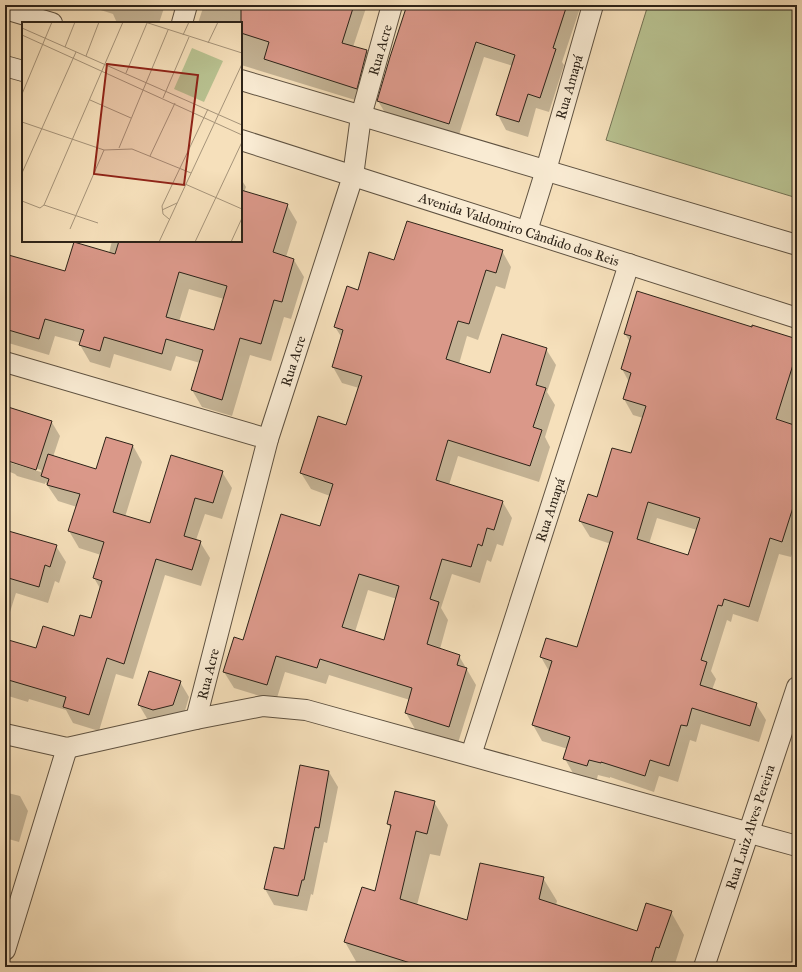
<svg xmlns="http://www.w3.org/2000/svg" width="802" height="972" font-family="'IM FELL Great Primer',serif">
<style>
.green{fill:#b9c392;stroke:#737355}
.shadow{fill:#0003;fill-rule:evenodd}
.building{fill:#da9889;stroke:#2d2318;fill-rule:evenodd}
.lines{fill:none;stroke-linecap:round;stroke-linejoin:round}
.minor-casing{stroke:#5f5241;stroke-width:22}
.minor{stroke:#f9ebd3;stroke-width:20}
.labels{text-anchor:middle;stroke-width:3;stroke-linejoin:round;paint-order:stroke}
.street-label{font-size:14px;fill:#2d2318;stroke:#f9ebd3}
.inset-road{fill:none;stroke:#a6947a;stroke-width:1}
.view{fill:#8f2418;fill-opacity:0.15;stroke:#8f2418;stroke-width:2}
.inset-edge{fill:none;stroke:#2d2318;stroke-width:2}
</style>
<rect width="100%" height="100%" fill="#f6e0bb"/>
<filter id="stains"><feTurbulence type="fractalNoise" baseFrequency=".005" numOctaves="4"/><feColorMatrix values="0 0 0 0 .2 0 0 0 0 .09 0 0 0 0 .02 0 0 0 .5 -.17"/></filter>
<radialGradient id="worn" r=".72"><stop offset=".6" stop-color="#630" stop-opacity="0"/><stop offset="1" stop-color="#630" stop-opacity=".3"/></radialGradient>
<polygon class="green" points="648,5 797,5 797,198 606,140"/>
<g class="shadow">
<polygon points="85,5 165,5 159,23 117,23 113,14"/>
<polygon points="204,5 220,5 230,8 231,5 367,5 353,47 367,51 375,65 365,103 241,65 241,23 198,23"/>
<polygon points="407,5 581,5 562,62 564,65 549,112 536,108 528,137 506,130 498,115 513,66 484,57 458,138 387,116 378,101"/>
<path d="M241 179 246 187 244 192 287 205 297 222 286 257 294 260 304 277 291 319 284 317 271 361 250 355 232 416 202 407 192 390 200 363 176 356 171 371 114 354 110 368 90 362 80 345 81 343 55 336 49 355 5 342V253L8 256 65 272 109 253 112 241H241ZM189 289 224 299 214 331 179 322Z"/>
<path d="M502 251 511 267 505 289 496 286 478 340 467 336 459 364 491 374 546 349 556 365 547 392 555 405 545 437 550 447 539 482 458 456 449 485 502 501 512 518 503 546 497 544 491 562 487 560 480 583 452 574 441 608 448 620 440 649 459 656 476 685 458 743 415 729 406 713 410 700 329 675 326 684 285 672 276 701 234 688 224 672 243 641 321 527 330 496 311 489 301 473 347 426 359 388 342 383 333 367 342 338 335 327 358 291 395 261ZM368 590 397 599 384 641 355 632Z"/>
<path d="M752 328 797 340V539L791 557 779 554 758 622 733 614 731 622 727 620 711 671 716 679 712 690 756 704 766 720 759 742 701 724 696 742 690 740 678 782 659 776 654 792 610 777V778L598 775 596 782 574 775 565 759 568 749 542 741 533 725 550 673 541 657 547 639 578 648 611 544 590 537 580 521 632 455 643 418 633 415 624 399 629 382 622 369 630 342 625 334ZM657 518 697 530 689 556 649 544Z"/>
<path d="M5 408 51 421 60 436 53 457 97 470 106 438 133 446 142 462 125 517 151 524 222 472 232 488 222 519 205 514 196 540 200 542 210 558 201 586 165 575 133 679 116 674 99 731 73 723 66 710 29 699 28 702 5 695V640L37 649 75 637 92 619 101 590 94 578 101 555 79 548 69 531 77 507 58 501 45 482V484L17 476 15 474 5 470ZM8 460 41 470V472L8 462Z"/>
<polygon points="56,546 66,562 59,583 55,581 48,603 16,593 5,628 5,555"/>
<polygon points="180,682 189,697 182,721 148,720 139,705"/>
<polygon points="329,772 338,787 327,843 324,842 313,895 311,894 307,911 274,905 265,889"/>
<polygon points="5,788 8,793 20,796 28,811 19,842 5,838"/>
<polygon points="434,802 448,825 440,856 430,854 417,905 468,921 543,878 557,901 556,905 637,933 671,912 684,935 674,967 365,967 358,965 345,942 376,892 391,829 388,824"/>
</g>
<g class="building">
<polygon points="241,5 354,5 342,43 367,50 357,89 264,59 269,42 241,33"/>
<polygon points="407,5 567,5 553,48 556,49 540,98 528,94 519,122 496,115 515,55 476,42 449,124 377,101 390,57"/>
<path d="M241 190 288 204 273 252 294 259 282 302 274 300 261 344 240 338 222 400 191 390 203 350 166 339 162 354 104 337 100 351 79 345 84 330 45 319 39 339 5 329V254L65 271 74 242 115 254 119 241H241ZM179 272 227 286 214 330 166 317Z"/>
<path d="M407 221 503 250 496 273 486 270 469 324 458 321 446 359 490 373 502 334 547 348 536 385 546 388 533 427 542 430 530 466 448 440 436 480 503 501 494 530 487 528 482 546 478 544 471 567 442 559 430 599 439 602 427 644 460 655 457 665 467 668 449 727 405 713 412 688 320 659 317 668 276 656 267 685 223 672 234 637 243 640 281 514 320 526 333 484 300 473 318 416 346 425 362 376 332 367 343 330 334 327 347 286 358 290 369 252 394 260ZM359 574 399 586 384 640 342 627Z"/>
<path d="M637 291 752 327V325L797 339V352L776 419 797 426V495L782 542 770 538 749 607 724 599 722 606 718 605 701 660 707 662 700 685 757 703 750 726 692 708 687 726 681 725 669 766 650 760 645 776 601 762V763L589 760 587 766 563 759 570 737 532 725 552 661 540 657 546 638 577 647 613 532 579 521 588 494 597 497 612 448 631 453 646 406 623 399 631 373 621 369 631 336 624 334ZM648 502 700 518 688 555 637 539Z"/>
<polygon points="5,406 52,421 36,470 5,460"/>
<polygon points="106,437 133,445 113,512 150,523 171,455 223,471 213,503 195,498 184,536 201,541 192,570 156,559 124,664 107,658 89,715 63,707 66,697 5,679 5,639 36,648 43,626 74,636 80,615 91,618 102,581 93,578 104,542 68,531 80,494 47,485 49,479 41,476 48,454 96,469"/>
<polygon points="5,530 57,545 50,567 45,565 39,587 5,577"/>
<polygon points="149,671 181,681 173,705 153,710 138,705"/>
<polygon points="300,765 329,771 319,828 315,827 304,880 302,880 298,896 264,889 274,847 284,849"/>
<polygon points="395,791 435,801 427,834 416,831 400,899 467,920 480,863 544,877 539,899 637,931 646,903 672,911 659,948 656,947 650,967 423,967 344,942 362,887 375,891 391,825 387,824"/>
</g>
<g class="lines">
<defs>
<g id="minor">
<polyline points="5,9 52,23"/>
<polyline points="182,23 187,5"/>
<polyline points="5,66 23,71"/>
<polyline points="241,80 797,245"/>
<polyline points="241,140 797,318"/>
<polyline points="527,231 546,170 593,5"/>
<polyline points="5,362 268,439"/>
<polyline points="196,719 268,439 353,176 361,116 392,5"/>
<polyline points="5,734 67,748 196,719 263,706 306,710 797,846"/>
<polyline points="471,755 629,264"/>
<polyline points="5,950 67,748"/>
<polyline points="704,967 797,687"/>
</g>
</defs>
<use href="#minor" class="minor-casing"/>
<use href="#minor" class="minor"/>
</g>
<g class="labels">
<g class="street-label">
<text transform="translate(380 50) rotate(-74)" y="5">Rua Acre</text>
<text transform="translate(569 87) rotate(-74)" y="5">Rua Amapá</text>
<text transform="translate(519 229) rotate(18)" y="5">Avenida Valdomiro Cândido dos Reis</text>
<text transform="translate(293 361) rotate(-72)" y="5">Rua Acre</text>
<text transform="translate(550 510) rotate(-72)" y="5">Rua Amapá</text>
<text transform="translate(208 674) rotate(-76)" y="5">Rua Acre</text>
<text transform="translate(750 827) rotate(-72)" y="5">Rua Luiz Alves Pereira</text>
</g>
</g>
<g transform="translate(22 22)">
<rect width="220" height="220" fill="#f6e0bb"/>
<path d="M170 26 201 39 182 80 152 67Z" fill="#b9c392"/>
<path class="inset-road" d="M123 0 220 31M0 6 220 103M0 13 220 113M161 13 167 0M186 21 196 0M43 25 53 0M64 34 77 0M104 51 125 1M0 72 30 0M141 76 167 15M68 78 109 96M0 100 82 128 110 127 169 151M97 126 146 8M128 134 153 81M0 151 54 30M163 162 220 187M0 179 18 186 22 183 76 201M22 183 101 0M140 188 155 181M147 197 141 192 140 184 186 87M48 207 82 128M137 220 220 42M173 220 220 120M209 220 220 196"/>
<path class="view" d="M85 42 176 53 162 163 72 152Z"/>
<rect width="220" height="220" class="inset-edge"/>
</g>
<rect width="802" height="972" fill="none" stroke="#f6e0bb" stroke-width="20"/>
<rect x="6" y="6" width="790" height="960" fill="none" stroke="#2d2318" stroke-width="2"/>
<rect x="10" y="10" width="782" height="952" fill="none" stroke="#2d2318"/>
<rect width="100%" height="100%" filter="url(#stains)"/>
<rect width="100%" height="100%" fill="url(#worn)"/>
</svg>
